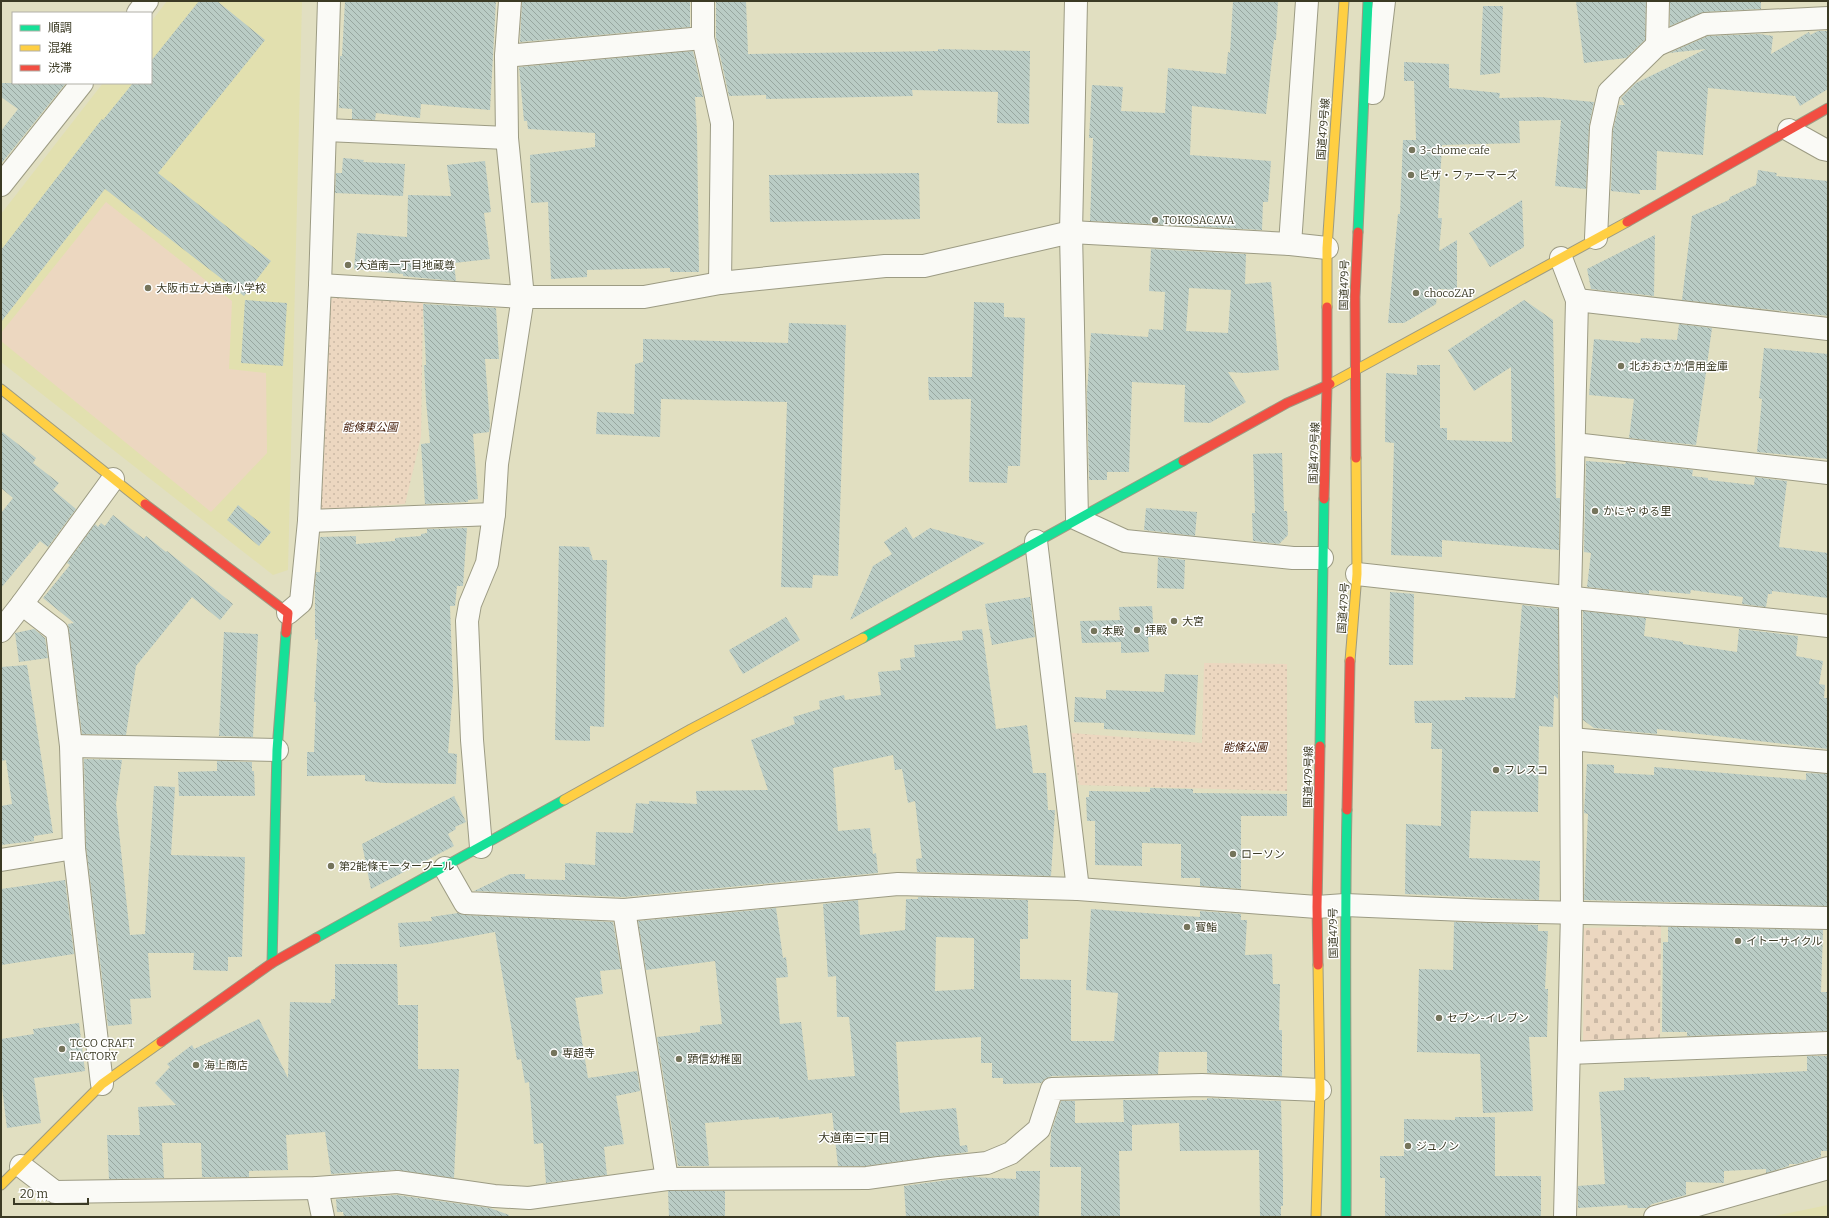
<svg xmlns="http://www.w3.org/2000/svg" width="1829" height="1218" font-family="Bitter,'Noto Sans JP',serif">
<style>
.built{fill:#e2e0af}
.cemetery{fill:url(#cemetery-stones)}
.park{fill:url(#park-dots)}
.pitch{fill:#ecd7c0}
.building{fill:url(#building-back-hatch);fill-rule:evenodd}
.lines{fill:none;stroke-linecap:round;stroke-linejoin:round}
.street-casing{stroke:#9c9b83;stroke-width:24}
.fast-casing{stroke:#9c9b83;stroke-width:11}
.slow-casing{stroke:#9c9b83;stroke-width:11}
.jam-casing{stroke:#9c9b83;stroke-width:11}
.street{stroke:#fafaf6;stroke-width:22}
.fast{stroke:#16e098;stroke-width:9}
.slow{stroke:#ffcf43;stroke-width:9}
.jam{stroke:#f24e42;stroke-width:9}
.poi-dot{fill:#75745b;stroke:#fff;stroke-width:1.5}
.labels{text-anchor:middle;stroke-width:3;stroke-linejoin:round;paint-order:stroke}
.street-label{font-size:11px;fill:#3b3a24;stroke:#fff}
.poi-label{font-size:11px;fill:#3b3a24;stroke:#fff;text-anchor:start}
.park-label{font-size:11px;font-style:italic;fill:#48220f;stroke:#fff}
.neighbourhood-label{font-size:12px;fill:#3b3a24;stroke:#fff}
</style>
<defs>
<pattern id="cemetery-stones" width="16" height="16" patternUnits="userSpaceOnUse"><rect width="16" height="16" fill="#ecd7c0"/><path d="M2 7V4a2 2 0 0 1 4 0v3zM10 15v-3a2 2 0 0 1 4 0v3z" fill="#cbb9a5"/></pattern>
<pattern id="park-dots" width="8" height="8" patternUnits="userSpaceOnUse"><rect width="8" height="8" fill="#ecd7c0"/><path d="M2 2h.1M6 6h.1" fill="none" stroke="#cbb9a5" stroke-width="1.8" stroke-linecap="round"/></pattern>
<pattern id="building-back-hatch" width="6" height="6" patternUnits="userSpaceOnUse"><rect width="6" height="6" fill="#baccc5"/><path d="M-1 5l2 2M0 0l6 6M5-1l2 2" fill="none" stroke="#98a7a0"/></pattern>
</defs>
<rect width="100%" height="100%" fill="#e1dfc1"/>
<g class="built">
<polygon points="167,1 302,1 288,570 273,575 1,362 1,214 103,83 151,83 151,22"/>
<polygon points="1828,1205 1828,1217 1770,1217"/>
</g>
<polygon class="cemetery" points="1661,926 1660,1038 1583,1042 1584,928"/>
<g class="park">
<polygon points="336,296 423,303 421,437 405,504 324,510 316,504 325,305"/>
<polygon points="1204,663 1287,664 1287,791 1079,785 1071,733 1202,743"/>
</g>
<polygon class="pitch" points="106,202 232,301 229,369 266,373 267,453 211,512 1,341 1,333"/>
<g class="building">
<polygon points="199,1 217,1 265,40 158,173 271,261 244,296 105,189 1,322 1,250 102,119 103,120 133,83 151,83 151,61"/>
<polygon points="345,1 496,1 490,110 421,104 420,118 376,113 375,120 352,119 352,109 339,108 340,56 342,56"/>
<polygon points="522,1 687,1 690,2 690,27 520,42"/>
<polygon points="746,1 748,54 938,51 938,49 1030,51 1029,124 997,123 998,92 912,90 913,96 766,99 766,95 729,96 716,37 716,2"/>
<polygon points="1233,1 1278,1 1276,40 1274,40 1266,114 1192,106 1190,155 1271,161 1268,202 1263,202 1262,230 1090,221 1093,138 1089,138 1092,85 1123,87 1121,111 1165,113 1168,68 1226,74 1228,52 1230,53"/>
<polygon points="1576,1 1646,1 1645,40 1626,58 1584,63"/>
<polygon points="1670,1 1761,1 1761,9 1704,12 1670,26"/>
<polygon points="1483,6 1503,6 1500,73 1480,75"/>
<polygon points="1818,31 1828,31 1828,89 1800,106 1795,96 1708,88 1703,155 1657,151 1656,190 1639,190 1640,194 1611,191 1613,130 1619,105 1625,105 1621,98 1636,83 1706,49 1669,53 1708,36 1759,34 1773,36 1771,54 1809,32 1810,35"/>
<polygon points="693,51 703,97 695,97 697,131 699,272 670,272 670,268 587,270 587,277 551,279 548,202 531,203 530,155 595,147 595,133 528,129 527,121 524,121 519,67"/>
<polygon points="1404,62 1449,64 1449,88 1500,93 1499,98 1540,97 1594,102 1589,127 1586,189 1555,186 1561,120 1519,121 1520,143 1442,145 1438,218 1442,218 1439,251 1457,240 1457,290 1438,289 1436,304 1404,323 1388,323 1398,214 1400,214 1403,140 1416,140 1414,81 1404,81"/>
<polygon points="1,83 66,83 1,164 1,131 18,109 1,97"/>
<polygon points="343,158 364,160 363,162 405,164 403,196 335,193 336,173 342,173"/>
<polygon points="485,161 491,212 484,213 490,259 454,263 456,281 422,278 403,276 403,274 354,269 357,233 407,237 408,195 451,196 447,165"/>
<polygon points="1758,170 1777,173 1776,176 1828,181 1828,316 1682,300 1692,216 1729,200 1730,197 1756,185"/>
<polygon points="919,173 920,219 770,222 769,175"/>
<polygon points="1522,200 1524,247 1490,267 1469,233"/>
<polygon points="1655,235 1654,296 1591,289 1587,269"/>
<path d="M1151 249 1246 254 1245 284 1271 282 1279 370 1245 373 1228 372 1246 402 1210 423 1184 422 1185 385 1132 382 1129 472H1107V480H1089L1087 393 1091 333 1148 337 1149 329 1163 330 1165 292 1149 291ZM1189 288 1231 290 1228 333 1186 331Z"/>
<polygon points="245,300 287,303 283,366 241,363"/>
<polygon points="1524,300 1553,320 1556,498 1560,498 1559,550 1442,540 1442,557 1391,555 1394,443 1385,442 1386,373 1417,375 1417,365 1440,365 1440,428 1447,428 1447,440 1512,442 1511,367 1474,391 1448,350"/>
<polygon points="974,302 1004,303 1004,317 1025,318 1020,466 1008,466 1007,483 969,482 971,399 929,400 928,377 972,377"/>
<polygon points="423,304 496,308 499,359 485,359 490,426 489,432 473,434 478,499 468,500 468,502 425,504 421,444 430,443 426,401 424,365 426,365"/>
<polygon points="789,323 846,325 838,576 813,575 812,588 781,587 787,402 661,399 660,437 596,434 597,412 634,414 635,364 643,362 643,339 788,343"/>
<polygon points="1679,324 1712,328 1696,445 1629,438 1634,399 1589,395 1594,339 1640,343 1641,338 1677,340"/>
<polygon points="1764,348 1828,354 1828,459 1757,452 1762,399 1759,398"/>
<polygon points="1,431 36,458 33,463 59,483 53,490 76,509 48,547 40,541 1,588 1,513 13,498 1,488"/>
<polygon points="1282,453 1284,511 1287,511 1288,535 1279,544 1253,541 1252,513 1255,513 1253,454"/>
<polygon points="1586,461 1625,464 1626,462 1693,470 1692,476 1708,478 1708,480 1754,485 1755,477 1787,481 1779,547 1828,553 1828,598 1772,591 1772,594 1768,594 1766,607 1742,604 1743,597 1691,590 1690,594 1649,590 1649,594 1587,587 1591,553 1584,552"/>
<polygon points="238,505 271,532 259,546 227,520"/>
<polygon points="1146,508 1197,512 1195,536 1144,530"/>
<polygon points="113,515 144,539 146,536 166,552 167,551 233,604 220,620 192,597 136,666 126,735 82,734 68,624 74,623 43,598 70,565 67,563 95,524 98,527 101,523 105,526"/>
<polygon points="906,527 913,539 930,528 985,543 850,620 873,566 892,554 884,542"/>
<polygon points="467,528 463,586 457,586 455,606 450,606 453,688 448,753 457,754 456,784 384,783 365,781 365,775 307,776 307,752 314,752 316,702 314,702 318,639 315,640 315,586 316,572 320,572 320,537 356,536 356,544 395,541 395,538 421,536 421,534 427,533 427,529"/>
<polygon points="559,546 589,547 593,560 607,560 604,727 590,726 590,741 555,740"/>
<polygon points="1158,557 1185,560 1184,589 1157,588"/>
<polygon points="1390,592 1414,594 1413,665 1389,665"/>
<polygon points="1030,597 1035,637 992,645 985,604"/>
<polygon points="1522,605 1558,609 1558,699 1554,695 1553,727 1539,726 1538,812 1471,811 1469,858 1540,861 1539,900 1405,894 1406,824 1441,826 1442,749 1431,749 1432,723 1415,723 1414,701 1465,700 1465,697 1515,698"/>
<polygon points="1152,606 1154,637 1148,637 1149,652 1121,653 1121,642 1082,643 1080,621 1120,620 1119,607"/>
<polygon points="1583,611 1646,618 1644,636 1683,642 1683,644 1737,652 1739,629 1798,636 1796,656 1823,661 1819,684 1825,685 1824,698 1828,698 1828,749 1657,729 1657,734 1594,728 1583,720"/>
<polygon points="786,617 800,640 743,674 729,650"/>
<polygon points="34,629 45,638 48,658 19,662 15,633"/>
<polygon points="982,629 996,729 1027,725 1033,773 1046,773 1048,810 1055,810 1051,876 917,872 916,859 922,858 915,801 908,803 902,769 895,770 893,755 833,768 838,831 870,828 873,854 876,853 878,873 624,897 474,891 510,874 525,874 525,879 565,880 565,863 595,865 596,832 633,833 636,803 649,804 649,801 697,804 696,791 768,790 751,740 795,724 793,717 820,709 819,701 844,695 845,700 881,695 878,672 901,670 900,659 915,657 914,645 963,640 962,631"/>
<polygon points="224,632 258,634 253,737 219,736"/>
<polygon points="27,665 53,833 34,836 34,841 1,845 1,806 12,804 6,760 1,761 1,667"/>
<polygon points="1165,674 1198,675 1195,735 1104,729 1104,723 1074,722 1075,697 1106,699 1106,690 1164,692"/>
<polygon points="84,759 122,760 116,804 130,935 145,934 154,786 175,787 171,855 245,857 242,957 228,957 228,971 193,970 194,953 148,953 151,998 130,999 132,1024 108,1026 86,847"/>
<polygon points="217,761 252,762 252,771 254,771 255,796 179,796 178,772 217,771"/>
<polygon points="1587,764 1614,765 1614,773 1654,775 1654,767 1806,780 1806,773 1828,774 1828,906 1584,900 1588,814 1584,813"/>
<polygon points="1150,788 1193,789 1193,793 1287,794 1287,816 1241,816 1241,889 1200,886 1200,878 1181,878 1181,844 1142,843 1142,866 1095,865 1095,821 1087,821 1086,797 1089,797 1089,791 1150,792"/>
<polygon points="454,796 466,822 455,827 456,829 448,834 454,846 371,889 362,844"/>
<polygon points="65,880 74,954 1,965 1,889"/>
<path d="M918 897 1028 900V939H1020V979L1071 980V1041H1114L1118 993 1086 990 1091 909 1200 917V911L1241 914V920H1247L1245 955 1272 954 1273 984H1280L1279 1030H1282V1076L1207 1073V1052H1159L1158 1074 1052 1076 1045 1079 1041 1083 1003 1084V1078H992V1063H981V1037L896 1042 900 1113 956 1108 960 1146 967 1145 968 1152 866 1166H838L832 1113 779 1119V1117L705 1123 709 1166H678L657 1037 700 1032V1026L722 1024 715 961 646 970 638 921 776 908 783 958 786 957 788 977 776 978 780 1024 801 1022 808 1080 855 1076 849 1017H837L836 976 828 977 823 904 858 900 860 935 905 930 906 899H918ZM936 937 974 938V989L935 991Z"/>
<polygon points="458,913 464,915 613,922 621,969 600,971 603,994 575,998 588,1078 637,1071 640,1091 616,1096 624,1144 604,1147 607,1175 546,1183 543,1143 534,1144 529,1082 525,1083 521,1059 517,1060 495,932 429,944 400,947 398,923 432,921 431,917"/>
<polygon points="1454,922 1538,925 1538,931 1548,931 1545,989 1548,989 1547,1037 1529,1037 1533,1111 1483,1113 1480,1054 1417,1052 1419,969 1453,970"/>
<polygon points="1668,927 1823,930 1821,992 1828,992 1828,1031 1687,1036 1687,1032 1662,1032 1663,942 1668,942"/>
<polygon points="335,964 397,964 398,1005 418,1005 418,1069 459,1069 454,1178 396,1170 331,1174 325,1132 286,1135 288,1170 249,1171 249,1177 202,1177 201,1143 162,1143 164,1178 109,1179 107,1135 140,1135 138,1107 176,1105 155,1083 170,1067 167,1064 192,1045 194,1049 259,1019 288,1078 290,1002 331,1003 331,999 335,999"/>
<polygon points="79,1023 85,1071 34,1078 41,1123 7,1128 1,1080 1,1039 34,1034 33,1029"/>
<polygon points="1807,1056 1828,1056 1828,1151 1821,1151 1821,1157 1797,1164 1789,1164 1789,1166 1766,1173 1766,1169 1724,1171 1724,1183 1686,1182 1686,1195 1652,1204 1647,1208 1628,1208 1627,1205 1578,1208 1578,1186 1605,1184 1599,1092 1624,1090 1624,1078 1650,1077 1650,1079 1807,1071"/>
<polygon points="1207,1098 1281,1101 1283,1180 1283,1206 1281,1206 1281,1217 1260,1217 1259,1150 1180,1151 1179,1123 1132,1125 1132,1151 1119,1151 1120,1217 1081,1217 1081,1167 1050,1167 1051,1133 1061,1101 1075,1101 1075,1123 1124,1122 1123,1100 1207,1100"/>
<polygon points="1455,1117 1495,1117 1495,1176 1541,1176 1541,1217 1385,1217 1385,1178 1380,1178 1380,1156 1404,1156 1404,1119 1455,1120"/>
<polygon points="1016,1171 1040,1171 1039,1216 906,1217 904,1186 970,1177 1016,1179"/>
<polygon points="668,1191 725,1191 725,1217 669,1217"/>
<polygon points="397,1195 490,1208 509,1215 508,1217 344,1217 343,1212 337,1212 336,1199"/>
</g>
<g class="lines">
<defs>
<g id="street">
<polyline points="703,1 703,38 722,123 720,283"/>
<polyline points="1076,1 1071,232 1077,519 1125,541 1293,558 1322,558"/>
<polyline points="138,13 147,1"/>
<polyline points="1657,45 1658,1"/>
<polyline points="506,56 703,38"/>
<polyline points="1373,93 1384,1"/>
<polyline points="326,130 507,138"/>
<polyline points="1789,130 1823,149 1828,150"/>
<polyline points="1,185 82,83"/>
<polyline points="1596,238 1601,128 1609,92 1657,45 1705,24 1828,18"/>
<polyline points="1290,244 1307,1"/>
<polyline points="1561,258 1577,300 1570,596 1572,912 1565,1217"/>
<polyline points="320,285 523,297 644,297 720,283 885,266 924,266 1071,232 1290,244 1327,248"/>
<polyline points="1577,300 1828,329"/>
<polyline points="1574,444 1828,473"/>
<polyline points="309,521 494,514"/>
<polyline points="1036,541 1078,889"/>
<polyline points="1357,574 1828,626"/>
<polyline points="22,604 57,631 71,746 74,848 102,1084"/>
<polyline points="288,613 301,602 309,521 320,285 329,1"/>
<polyline points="1,631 22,604 113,479"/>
<polyline points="1571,739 1828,762"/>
<polyline points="71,746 277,750"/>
<polyline points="481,847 472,740 467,621 470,604 487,563 494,514 497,464 523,297 507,138 506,56 510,1"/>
<polyline points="1,860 74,848"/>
<polyline points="445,868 465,903 624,910 898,884 1078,889 1317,907 1345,905 1489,911 1828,918"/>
<polyline points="624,910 667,1179"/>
<polyline points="1569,1053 1828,1043"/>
<polyline points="21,1166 55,1192 317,1188 397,1182 494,1196 529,1198 667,1179 867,1178 939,1168 987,1163 1011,1153 1039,1129 1052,1089 1202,1085 1320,1090"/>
<polyline points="317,1188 323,1217"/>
<polyline points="1655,1217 1828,1168"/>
</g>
<g id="fast">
<polyline points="1358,232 1368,1"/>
<polyline points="863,638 1183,461"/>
<polyline points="1320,746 1324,499"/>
<polyline points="316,938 564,800"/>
<polyline points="272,963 277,750 286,633"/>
<path d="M1346 1217C1347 1081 1344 946 1347 810"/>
</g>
<g id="slow">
<polyline points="1327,307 1327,248 1344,1"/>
<polyline points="1330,384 1627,222"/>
<polyline points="1,389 145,504"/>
<polyline points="1350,661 1357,574 1356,458"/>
<polyline points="564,800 691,729 863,638"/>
<polyline points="1,1185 102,1084 161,1042"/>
<polyline points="1316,1217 1320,1090 1318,965"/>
</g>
<g id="jam">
<polyline points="1627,222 1828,108"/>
<polyline points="1356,458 1355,297 1358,232"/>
<polyline points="1183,461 1287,403 1330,384"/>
<polyline points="1324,499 1327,386 1327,307"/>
<polyline points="145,504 288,613 286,633"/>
<polyline points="1347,810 1350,661"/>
<polyline points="1318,965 1317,907 1320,746"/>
<polyline points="161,1042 272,963 316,938"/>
</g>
</defs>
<use href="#street" class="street-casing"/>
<use href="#fast" class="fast-casing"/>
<use href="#slow" class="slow-casing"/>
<use href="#jam" class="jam-casing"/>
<use href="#street" class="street"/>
<use href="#fast" class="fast"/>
<use href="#slow" class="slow"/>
<use href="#jam" class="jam"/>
</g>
<g class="poi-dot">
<circle cx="1412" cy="150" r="4"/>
<circle cx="1411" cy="175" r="4"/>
<circle cx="1155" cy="220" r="4"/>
<circle cx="348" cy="265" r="4"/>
<circle cx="148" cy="288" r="4"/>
<circle cx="1416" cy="293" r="4"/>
<circle cx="1621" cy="366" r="4"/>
<circle cx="1595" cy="511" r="4"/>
<circle cx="1174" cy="621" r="4"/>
<circle cx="1137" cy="630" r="4"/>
<circle cx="1094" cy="631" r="4"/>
<circle cx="1496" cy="770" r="4"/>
<circle cx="1233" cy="854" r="4"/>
<circle cx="331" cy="866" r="4"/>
<circle cx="1187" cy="927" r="4"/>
<circle cx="1738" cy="941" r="4"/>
<circle cx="1439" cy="1018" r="4"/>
<circle cx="62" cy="1049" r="4"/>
<circle cx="554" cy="1053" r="4"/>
<circle cx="679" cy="1059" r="4"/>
<circle cx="196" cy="1065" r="4"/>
<circle cx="1408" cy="1146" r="4"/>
</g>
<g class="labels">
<g class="street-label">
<text transform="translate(1323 129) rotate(-86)" y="4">国道479号線</text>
<text transform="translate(1344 285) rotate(-89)" y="4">国道479号</text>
<text transform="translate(1314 453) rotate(-88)" y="4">国道479号線</text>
<text transform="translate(1343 608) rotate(-86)" y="4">国道479号</text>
<text transform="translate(1308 777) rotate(-89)" y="4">国道479号線</text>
<text transform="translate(1333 933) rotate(-91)" y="4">国道479号</text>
</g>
<g class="poi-label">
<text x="1420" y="154">3-chome cafe</text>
<text x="1419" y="179">ピザ・ファーマーズ</text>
<text x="1163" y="224">TOKOSACAVA</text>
<text x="356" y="269">大道南一丁目地蔵尊</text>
<text x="156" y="292">大阪市立大道南小学校</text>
<text x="1424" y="297">chocoZAP</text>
<text x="1629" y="370">北おおさか信用金庫</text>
<text x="1603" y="515">かにや ゆる里</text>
<text x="1182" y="625">大宮</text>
<text x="1145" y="634">拝殿</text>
<text x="1102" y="635">本殿</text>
<text x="1504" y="774">フレスコ</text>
<text x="1241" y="858">ローソン</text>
<text x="339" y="870">第2能條モータープール</text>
<text x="1195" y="931">寳鮨</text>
<text x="1746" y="945">イトーサイクル</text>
<text x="1447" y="1022">セブン-イレブン</text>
<text x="70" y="1047">TCCO CRAFT<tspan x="70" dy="13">FACTORY</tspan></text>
<text x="562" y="1057">専超寺</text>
<text x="687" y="1063">顕信幼稚園</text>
<text x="204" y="1069">海上商店</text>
<text x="1416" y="1150">ジュノン</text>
</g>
<g class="park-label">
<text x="370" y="431">能條東公園</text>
<text x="1245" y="751">能條公園</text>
</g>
<g class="neighbourhood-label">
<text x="854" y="1142">大道南三丁目</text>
</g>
</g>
<rect width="1829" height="1218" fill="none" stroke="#3b3a24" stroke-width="4"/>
<rect x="12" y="12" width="140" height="72" fill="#ffffff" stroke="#b1b0a7"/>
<rect x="20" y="25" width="20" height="6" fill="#16e098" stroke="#b1b0a7"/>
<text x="48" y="32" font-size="12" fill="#3b3a24">順調</text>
<rect x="20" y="45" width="20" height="6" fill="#ffcf43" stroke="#b1b0a7"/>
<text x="48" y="52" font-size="12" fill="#3b3a24">混雑</text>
<rect x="20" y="65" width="20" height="6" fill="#f24e42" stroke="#b1b0a7"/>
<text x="48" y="72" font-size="12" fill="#3b3a24">渋滞</text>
<path d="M14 1198v6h74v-6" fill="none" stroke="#3b3a24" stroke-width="2"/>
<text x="20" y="1198" font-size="12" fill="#3b3a24" stroke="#ffffff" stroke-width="3" paint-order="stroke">20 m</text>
</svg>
